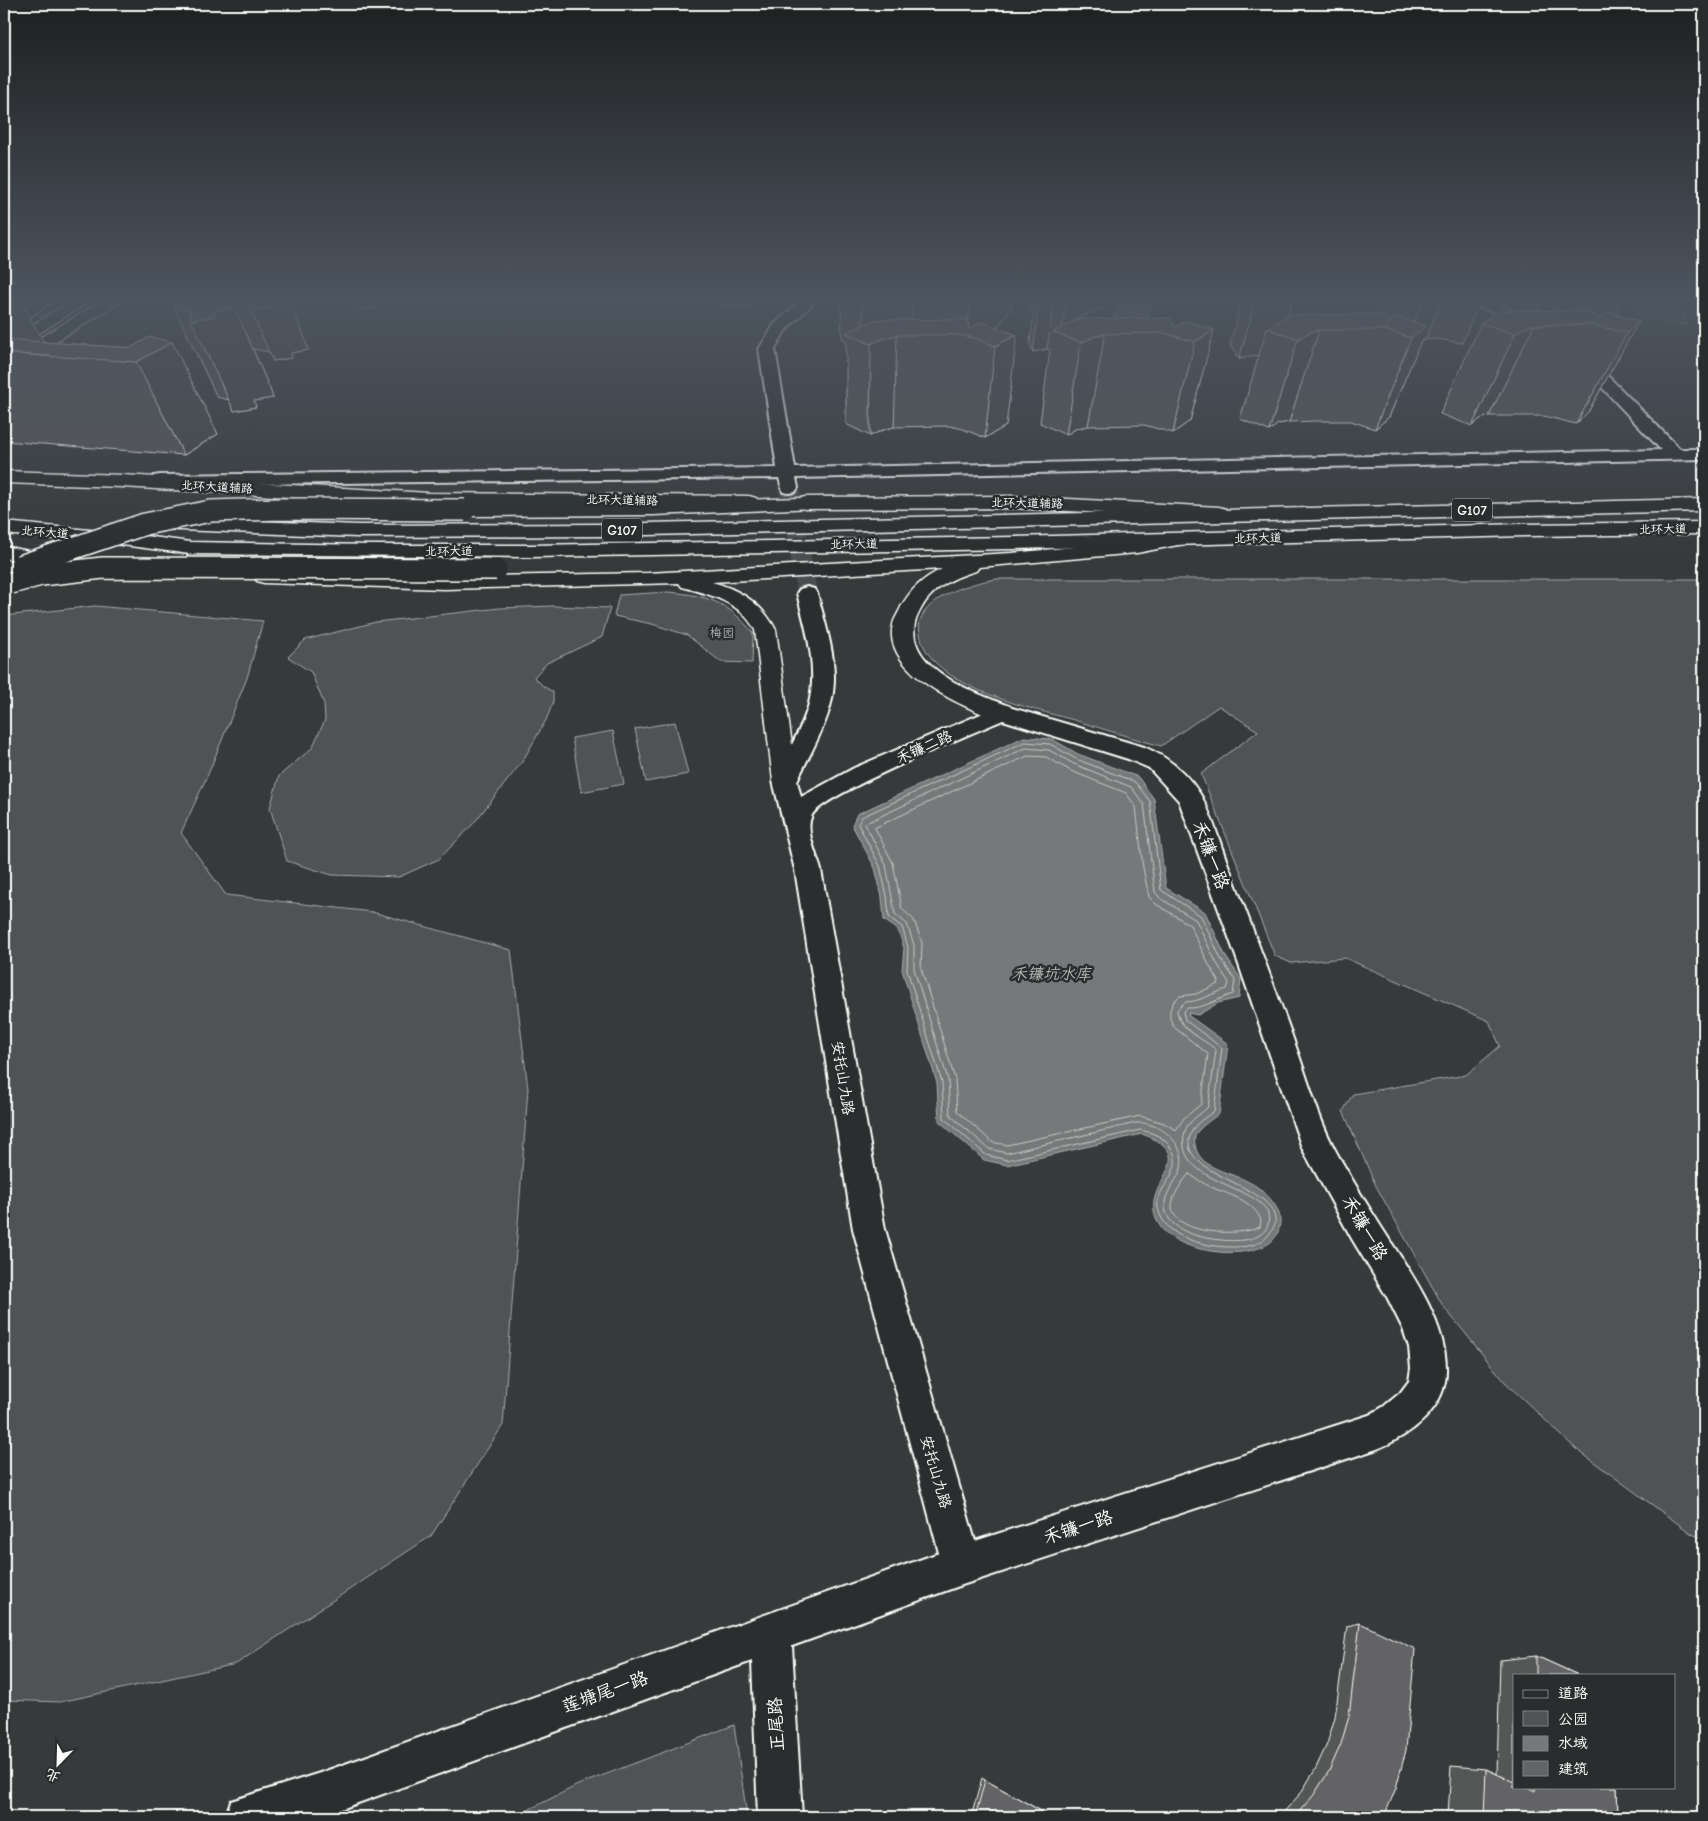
<svg xmlns="http://www.w3.org/2000/svg" width="1708" height="1821" font-family="'Comic Neue','LXGW WenKai TC',sans-serif">
<style>
.green{fill:#505354;stroke:#a8a9aa}
.water{fill:#767879;stroke:#adaeaf}
.lines{fill:none;stroke-linecap:round;stroke-linejoin:round}
.shore{stroke:#c8c9c9;stroke-width:1}
.minor-tunnel{stroke:#4b4e4f;stroke-width:20;stroke-dasharray:20 10;stroke-linecap:butt}
.minor-casing{stroke:#fff;stroke-width:4}
.major-casing{stroke:#fff;stroke-width:3}
.highway-casing{stroke:#fff;stroke-width:3}
.minor{fill:#2a2d2e;fill-rule:evenodd}
.major{fill:#2a2d2e;fill-rule:evenodd}
.highway{fill:#2a2d2e;fill-rule:evenodd}
.highway-bridge-casing{stroke:#fff;stroke-width:24;stroke-linecap:butt}
.highway-bridge{stroke:#2a2d2e;stroke-width:21}
.wall{fill:#555657;stroke:#fff}
.shaded-wall{fill:#454647;stroke:#fff}
.building{fill:#636465;stroke:#fff}
.labels{text-anchor:middle;stroke-width:5;stroke-linejoin:round;paint-order:stroke}
.far-street-label{font-size:12px;fill:#fff;stroke:#2a2d2e}
.far-park-label{font-size:12px;fill:#b0b2b2;stroke:#2a2d2e}
.shield{fill:#2a2d2e;stroke:#bfc0c0;stroke-width:1}
.shield-label{font-size:14px;font-weight:bold;fill:#fff}
.street-label{font-size:15px;fill:#fff;stroke:#2a2d2e}
.water-label{font-size:16px;font-style:italic;fill:#b4b5b5;stroke:#2a2d2e}
.near-street-label{font-size:18px;fill:#fff;stroke:#2a2d2e}
</style>
<rect width="100%" height="100%" fill="#373a3b"/>
<filter id="ink" filterUnits="userSpaceOnUse"><feTurbulence type="fractalNoise" baseFrequency=".02" numOctaves="2"/><feDisplacementMap in="SourceGraphic" scale="10" xChannelSelector="R" yChannelSelector="G"/><feConvolveMatrix kernelMatrix="1 2 1 2 8 2 1 2 1" color-interpolation-filters="sRGB"/></filter>
<g filter="url(#ink)">
<g class="green">
<polygon points="1571,299 1619,304 1619,314 1571,307"/>
<polygon points="1636,307 1685,315 1687,325 1637,317"/>
<path d="M996 579H1704V1539L1692 1534 1576 1449 1505 1382 1443 1306 1376 1186 1343 1111 1353 1094 1466 1075 1500 1046 1489 1021 1345 958 1291 963 1275 956 1201 774 1258 731 1219 706 1161 746C1132 738 1103 729 1074 720 1030 708 946 690 924 647 921 640 918 629 920 621 928 595 972 583 996 579Z"/>
<path d="M668 592C707 595 728 602 753 633L752 663 721 662 687 635 652 624 614 616 619 595Z"/>
<polygon points="95,606 263,621 247,678 209,772 181,833 226,895 372,912 511,950 528,1089 503,1425 431,1536 236,1664 60,1702 4,1700 4,616"/>
<polygon points="553,606 610,608 602,637 547,663 534,677 543,686 553,692 553,703 546,720 522,762 473,824 439,859 399,877 332,875 287,861 270,808 279,776 312,748 325,720 324,704 311,672 288,657 305,640 376,622 500,608"/>
<polygon points="675,722 688,774 646,782 635,729"/>
<polygon points="613,731 624,784 581,792 572,738"/>
<polygon points="734,1725 747,1817 514,1817 578,1785"/>
</g>
<g class="water">
<polygon points="1136,299 1155,301 1139,334 1113,320 1116,309 1121,305 1134,303"/>
<path d="M1024 737 1052 739 1078 754 1138 777 1154 799 1166 888 1205 912 1226 957 1241 979 1239 998 1218 1003 1198 1015 1188 1013 1189 1016 1228 1044 1219 1114C1212 1119 1204 1124 1198 1131 1195 1134 1194 1140 1195 1145 1199 1168 1228 1172 1245 1180 1258 1186 1269 1195 1276 1207 1281 1215 1281 1223 1278 1232 1273 1245 1260 1248 1248 1251 1223 1256 1175 1249 1160 1226 1132 1185 1209 1158 1142 1134L1007 1165 984 1160 939 1121 937 1083 902 970 904 948 898 930 884 920 882 897 875 868 852 825 857 814Z"/>
</g>
<g class="lines">
<g class="shore">
<path d="M1025 742 1050 744 1076 759 1135 782 1150 801 1161 890 1201 916 1221 959 1235 980 1233 994C1217 999 1203 1009 1187 1008L1183 1012 1185 1020 1222 1048 1214 1111C1207 1117 1196 1122 1192 1131 1171 1171 1260 1182 1273 1212 1276 1219 1276 1224 1272 1230 1267 1239 1259 1244 1248 1246 1220 1250 1165 1243 1158 1208 1154 1186 1189 1171 1169 1145 1162 1136 1151 1132 1140 1130L1007 1160 986 1155 944 1118 942 1082 907 970 908 947 902 927 889 917 887 896 880 866 858 824 862 817Z"/>
<path d="M1026 748 1049 750 1074 764 1131 787 1144 804 1155 892 1160 898 1196 920 1216 962 1229 983 1227 989C1212 993 1200 1002 1185 1002L1177 1010C1179 1031 1202 1037 1216 1050L1208 1107C1202 1113 1193 1118 1188 1125 1184 1131 1183 1139 1184 1147 1191 1188 1277 1188 1268 1224 1266 1234 1254 1239 1244 1240 1221 1243 1161 1236 1165 1202 1167 1189 1178 1180 1181 1168 1187 1143 1158 1121 1136 1123L1007 1153 989 1149 950 1115 948 1080 914 969V945L907 924 895 914 886 865 865 824Z"/>
<polygon points="1028,756 1046,757 1071,771 1126,793 1136,807 1143,868 1149,897 1156,904 1190,925 1209,965 1219,981 1218,984 1196,994 1180,996 1174,1001 1170,1010 1170,1019 1175,1028 1208,1054 1201,1104 1184,1118 1176,1130 1164,1123 1140,1116 1007,1145 992,1142 957,1111 955,1079 921,968 922,943 914,920 902,909 893,863 875,828"/>
<path d="M1189 1174C1196 1178 1202 1183 1209 1186 1228 1195 1252 1199 1261 1220L1260 1227C1242 1236 1176 1236 1172 1208 1171 1197 1182 1182 1189 1174Z"/>
</g>
<polyline class="minor-tunnel" points="789,488 807,593"/>
<defs>
<g id="minor">
<polygon points="802,299 817,299 785,331 775,349 795,468 1661,450 1576,360 1573,357 1576,354 1586,354 1680,449 1704,449 1704,459 796,478 798,488 795,492 789,493 783,492 779,478 160,485 154,484 151,480 154,476 160,475 777,468 759,349 774,325"/>
<polygon points="1464,299 1483,299 1541,321 1543,324 1541,327 1531,327 1466,302"/>
<path d="M807 587 814 589 817 593C827 630 841 669 830 707 823 733 808 757 797 781L801 797 854 768 1002 705 1144 747C1168 757 1186 772 1200 794 1212 814 1221 847 1230 870 1253 930 1276 990 1297 1050 1310 1086 1320 1124 1339 1157 1351 1177 1362 1197 1375 1217 1401 1260 1445 1314 1446 1367 1448 1408 1411 1435 1377 1449L962 1585 792 1646 802 1817H758L752 1661 319 1817H225L231 1801 320 1773 939 1553 853 1229 795 870 773 781C785 757 800 733 808 707 819 669 806 630 797 593L800 589ZM1003 720 1128 759 1149 768 1179 801 1238 962 1302 1148 1352 1239 1387 1297 1403 1329 1409 1347 1411 1368 1409 1381 1400 1393 1383 1407 1369 1415 975 1541 885 1229 821 870C817 855 804 830 812 815 824 794 973 733 1003 720Z"/>
</g>
<g id="major">
<polygon points="38,299 54,299 9,333 4,335 4,323"/>
<polygon points="106,299 123,299 121,302 10,369 4,371 4,359"/>
<polygon points="4,471 122,475 429,493 749,496 756,498 759,502 756,506 749,508 429,505 122,487 4,483"/>
<polygon points="1012,496 1219,507 1226,509 1229,513 1226,517 1219,519 1012,508 805,509 798,507 795,503 798,499 805,497"/>
<path d="M1176 534 1183 536 1186 540 1183 544 1137 553 979 567 976 571C954 577 932 588 921 609 919 613 916 618 915 623 906 669 977 694 1010 706L1014 712 1010 718C996 722 981 713 967 707 938 694 880 661 894 621 896 616 899 612 901 607 910 590 924 577 942 569L712 582C739 589 763 604 776 630L797 781 794 787 785 790 776 787 773 781 755 630C741 602 709 594 682 587L679 583 444 589 264 583 257 581 254 577 257 573 264 571 444 577 648 573 1012 553 1137 541Z"/>
</g>
<g id="highway">
<polygon points="75,299 92,299 10,352 4,354 4,342"/>
<polygon points="831,497 838,499 841,503 838,507 653,515 465,516 458,514 455,510 458,506 465,504 653,503"/>
<polygon points="1704,499 1704,511 602,536 358,537 155,529 148,527 145,523 148,519 155,517 358,525 602,524"/>
<polygon points="4,522 122,533 190,542 373,545 531,545 1014,537 1524,524 1704,522 1704,534 1524,536 1014,549 531,557 190,554 122,545 4,534"/>
<polygon points="4,546 63,558 66,562 63,566 56,568 4,558"/>
</g>
</defs>
<use href="#minor" class="minor-casing"/>
<use href="#major" class="major-casing"/>
<use href="#highway" class="highway-casing"/>
<use href="#minor" class="minor"/>
<use href="#major" class="major"/>
<use href="#highway" class="highway"/>
<defs>
<g id="highway-bridge">
<polyline points="20,566 145,524 211,511 281,509 465,510"/>
<polyline points="11,583 41,575 103,568 496,569"/>
</g>
</defs>
<use href="#highway-bridge" class="highway-bridge-casing"/>
<use href="#highway-bridge" class="highway-bridge"/>
</g>
<g class="wall">
<polygon points="4,299 45,342 130,348 218,434 184,455 4,441"/>
<polygon points="173,299 289,299 304,336 308,350 291,353 292,358 273,361 269,352 253,349 270,389 273,398 254,401 256,407 234,411 229,400 217,397 174,307 176,306"/>
<polygon points="352,299 379,299 374,309 356,310"/>
<polygon points="723,299 752,299 752,308 724,308"/>
<polygon points="841,299 1012,299 1011,308 997,327 1006,426 985,438 963,429 950,426 894,427 883,430 870,436 846,424 846,340 842,338"/>
<polygon points="1031,299 1113,299 1103,307 1073,320 1073,322 1214,330 1190,421 1173,433 1144,425 1088,426 1077,428 1066,435 1040,423 1050,350 1047,349 1033,352 1030,343 1034,312 1029,311"/>
<polygon points="1242,299 1293,299 1288,316 1387,324 1388,321 1372,299 1481,299 1462,343 1436,339 1425,340 1421,341 1389,417 1375,429 1351,421 1316,421 1289,422 1278,424 1269,431 1240,419 1259,355 1239,359 1230,345"/>
<polygon points="1515,299 1562,299 1556,310 1599,319 1639,321 1588,412 1576,424 1544,416 1489,416 1480,419 1472,426 1440,414 1481,323 1509,311"/>
<polygon points="1360,1623 1384,1817 1278,1817 1282,1814 1300,1794 1315,1770 1327,1744 1335,1717 1347,1626"/>
<polygon points="1536,1656 1578,1675 1514,1675 1514,1787 1617,1787 1618,1817 1448,1817 1451,1766 1486,1769 1497,1774 1500,1660"/>
<polygon points="982,1778 985,1780 1052,1817 971,1817"/>
</g>
<g class="shaded-wall">
<polygon points="4,299 19,299 53,357 4,353"/>
<polygon points="231,299 270,389 273,398 254,401 256,407 234,411 191,320"/>
<polygon points="289,299 304,336 308,350 291,353 292,358 273,361 251,311 271,303"/>
<polygon points="370,299 379,299 374,309"/>
<polygon points="863,299 912,299 911,334 897,335 894,427 883,430 870,436 871,344 863,341"/>
<polygon points="970,299 1012,299 1011,308 992,335 971,337 967,337"/>
<polygon points="1068,299 1113,299 1103,307 1073,320 1065,337 1061,335 1066,304"/>
<polygon points="1256,299 1293,299 1282,334 1267,328 1259,355 1239,359"/>
<polygon points="1424,299 1442,299 1425,340 1421,341 1389,417 1375,429 1411,338 1408,337"/>
<polygon points="1543,299 1562,299 1549,325 1534,325 1489,416 1480,419 1472,426 1515,334 1523,328 1530,326"/>
<polygon points="1054,302 1047,349 1033,352 1039,305"/>
<polygon points="1639,321 1588,412 1576,424 1627,333"/>
<polygon points="1214,330 1190,421 1173,433 1195,342"/>
<polygon points="1319,330 1289,422 1278,424 1269,431 1298,339 1308,333"/>
<polygon points="1105,334 1088,426 1077,428 1066,435 1081,343 1093,337"/>
<polygon points="1017,335 1006,426 985,438 995,346"/>
<polygon points="172,342 218,434 184,455 136,362"/>
</g>
<g class="building">
<polygon points="190,299 231,299 233,308 214,311 215,316 191,320 190,311 174,307"/>
<polygon points="231,299 288,299 288,300 271,303 272,308 251,311 249,303"/>
<polygon points="1037,299 1068,299 1066,304 1054,302 1039,305"/>
<polygon points="1589,310 1599,319 1606,312 1639,321 1627,333 1592,325 1534,325 1523,328 1515,334 1481,323 1498,311"/>
<polygon points="1380,314 1387,324 1396,317 1426,326 1411,338 1386,330 1319,330 1308,333 1298,339 1267,328 1288,315"/>
<polygon points="1170,318 1175,327 1186,321 1214,330 1195,342 1164,333 1105,334 1093,337 1081,343 1053,332 1078,319"/>
<polygon points="967,319 969,329 982,322 1017,335 995,346 971,337 957,335 897,335 885,338 871,344 846,333 874,320"/>
<polygon points="150,337 172,342 136,362 4,353 4,339 130,348"/>
<polygon points="1360,1623 1415,1649 1406,1750 1396,1788 1384,1817 1294,1817 1313,1796 1329,1771 1341,1744 1349,1716"/>
<polygon points="1536,1656 1578,1675 1536,1675"/>
<polygon points="1486,1769 1514,1782 1514,1787 1526,1787 1535,1791 1535,1787 1617,1787 1618,1817 1484,1817"/>
<polygon points="985,1780 1052,1817 975,1817"/>
</g>
</g>
<linearGradient id="sky" x2="0" y2="1"><stop stop-color="#1e2020"/><stop offset="0.54" stop-color="#4d5560"/><stop offset="1" stop-color="#4d5560" stop-opacity="0"/></linearGradient>
<rect width="1708" height="554" fill="url(#sky)"/>
<g class="labels">
<g class="far-street-label">
<text transform="translate(217 487) rotate(3)" y="4">北环大道辅路</text>
<text transform="translate(622 500) rotate(1)" y="4">北环大道辅路</text>
<text transform="translate(1027 503) rotate(1)" y="4">北环大道辅路</text>
<text transform="translate(1663 529) rotate(-1)" y="4">北环大道</text>
<text transform="translate(45 532) rotate(5)" y="4">北环大道</text>
<text transform="translate(1258 538) rotate(-1)" y="4">北环大道</text>
<text transform="translate(854 544) rotate(-1)" y="4">北环大道</text>
<text x="449" y="555">北环大道</text>
</g>
<g class="far-park-label">
<text x="722" y="637">梅园</text>
</g>
<g class="shield">
<rect x="1452" y="498.5" width="40" height="23" rx="4"/>
<rect x="602" y="518.5" width="40" height="23" rx="4"/>
</g>
<g class="shield-label">
<text x="1472" y="515">G107</text>
<text x="622" y="535">G107</text>
</g>
<g class="street-label">
<text transform="translate(924 747) rotate(-24)" y="5">禾镰二路</text>
<text transform="translate(843 1078) rotate(81)" y="5">安托山九路</text>
<text transform="translate(936 1472) rotate(74)" y="5">安托山九路</text>
</g>
<g class="water-label">
<text x="1051" y="979">禾镰坑水库</text>
</g>
<g class="near-street-label">
<text transform="translate(1211 855) rotate(69)" y="6">禾镰一路</text>
<text transform="translate(1365 1228) rotate(60)" y="6">禾镰一路</text>
<text transform="translate(1078 1527) rotate(-18)" y="6">禾镰一路</text>
<text transform="translate(605 1692) rotate(-20)" y="6">莲塘尾一路</text>
<text transform="translate(776 1724) rotate(-93)" y="6">正尾路</text>
</g>
</g>
<rect width="1708" height="1821" fill="none" stroke="#2a2d2e" stroke-width="20"/>
<rect x="10" y="10" width="1688" height="1801" fill="none" stroke="#fff" stroke-width="2" filter="url(#ink)"/>
<rect x="1513" y="1674" width="162" height="115" fill="#2a2d2e" stroke="#7f8182"/>
<rect x="1523" y="1690" width="25" height="8" fill="#2a2d2e" stroke="#7f8182"/>
<text x="1558" y="1698" font-size="15" fill="#ffffff">道路</text>
<rect x="1523" y="1711" width="25" height="15" fill="#505354" stroke="#7f8182"/>
<text x="1558" y="1724" font-size="15" fill="#ffffff">公园</text>
<rect x="1523" y="1736" width="25" height="15" fill="#767879" stroke="#7f8182"/>
<text x="1558" y="1748" font-size="15" fill="#ffffff">水域</text>
<rect x="1523" y="1761" width="25" height="15" fill="#636465" stroke="#7f8182"/>
<text x="1558" y="1774" font-size="15" fill="#ffffff">建筑</text>
<g transform="translate(58 1764) rotate(203)" stroke="#2a2d2e" stroke-width="4" paint-order="stroke">
<path d="M0-4L9 19L0 12L-9 19Z" fill="#ffffff"/>
<text y="-8" font-size="14" font-weight="bold" text-anchor="middle" fill="#ffffff">北</text>
</g>
</svg>
